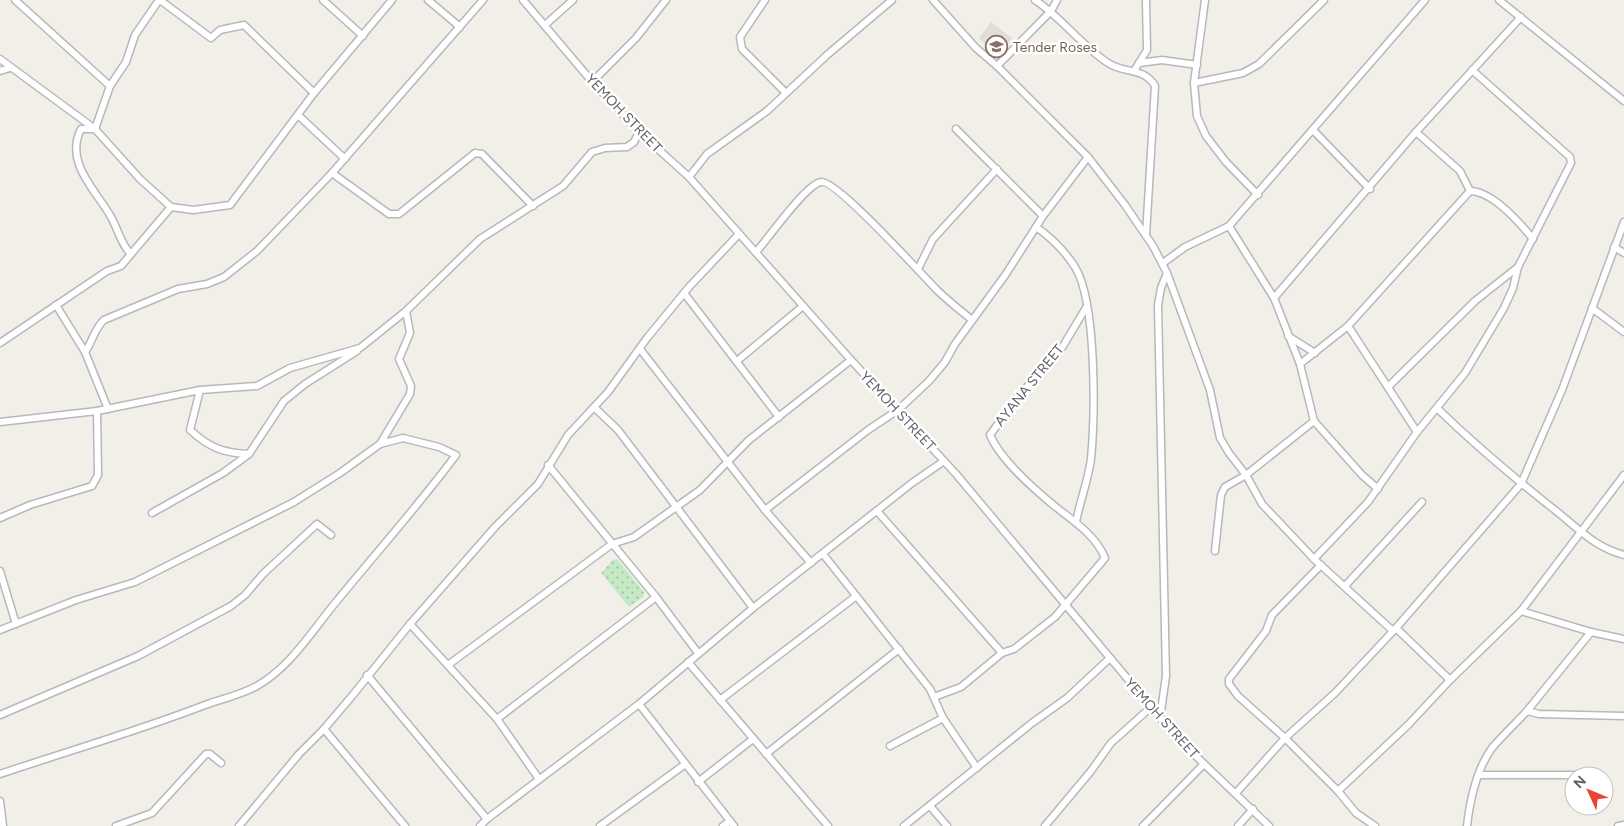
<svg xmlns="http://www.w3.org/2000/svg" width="1624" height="826" font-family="Figtree,sans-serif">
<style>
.education{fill:#e1ded6}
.grass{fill:url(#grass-dots)}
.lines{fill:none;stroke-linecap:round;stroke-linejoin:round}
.street-casing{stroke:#b5b8bc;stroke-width:9}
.street{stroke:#fff;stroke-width:6}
.labels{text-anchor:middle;stroke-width:5;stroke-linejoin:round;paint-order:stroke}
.education-label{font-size:14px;fill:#785e54;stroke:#fff;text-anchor:start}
.street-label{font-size:14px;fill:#5f6368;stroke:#fff}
</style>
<defs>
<pattern id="grass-dots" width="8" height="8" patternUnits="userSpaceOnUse" patternTransform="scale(1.25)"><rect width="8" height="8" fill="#c5e8c5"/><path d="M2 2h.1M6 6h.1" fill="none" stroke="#a3c0a4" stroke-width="1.8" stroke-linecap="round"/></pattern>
</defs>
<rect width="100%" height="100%" fill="#f1efe8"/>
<polygon class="education" points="991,22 1012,38 998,56 979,38"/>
<polygon class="grass" points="617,559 644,592 643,597 629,607 601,573 613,560"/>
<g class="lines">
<defs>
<g id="street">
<polyline points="15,0 110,86"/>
<path d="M159 0 135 35 126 62 110 86 95 129H81C64 163 96 190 111 217 118 229 121 245 131 254L171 207"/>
<polyline points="160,0 211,38 220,30 244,25 314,93"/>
<polyline points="323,0 363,36"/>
<polyline points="428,0 460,27"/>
<polyline points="523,0 589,78 639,132 689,177 851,360 956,474 1178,739 1269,826"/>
<polyline points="765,0 740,37 742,49 785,92"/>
<polyline points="933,0 976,48 997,66 1088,157 1125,205 1153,246 1167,273 1210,390 1220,438 1229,453 1246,475 1262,504 1314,559 1393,631"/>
<path d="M1035 0C1062 18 1082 46 1108 63 1125 74 1144 67 1155 86L1146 235"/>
<polyline points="1205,0 1194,83 1197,116 1206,136 1226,162 1258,195"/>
<polyline points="1499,0 1624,101"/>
<polyline points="545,25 573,0"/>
<polyline points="0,59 95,129 140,179 171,207 193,210 230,205 314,93 392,0"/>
<polyline points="1139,63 1162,60 1197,65"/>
<polyline points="997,66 1051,11 1057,0"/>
<polyline points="0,71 10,68"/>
<polyline points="1134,71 1147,50 1146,0"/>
<polyline points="592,82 636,38 666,0"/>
<polyline points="1194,83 1243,73 1259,64 1324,0"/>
<polyline points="298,115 345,159"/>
<polyline points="956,129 1043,216"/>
<polyline points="1313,130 1370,189"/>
<polyline points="1416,132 1460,171 1470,191"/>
<polyline points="332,173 389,214 399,214 475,153 482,154 533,206"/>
<polyline points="689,177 707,154 767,111 827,55 892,0"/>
<path d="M1036 227C1052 238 1064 250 1075 267 1097 303 1095 416 1091 459 1088 481 1080 501 1076 522"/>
<polyline points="1614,247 1624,253"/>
<path d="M756 252C768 239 806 184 821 182 836 179 921 274 937 290 948 301 960 310 972 320"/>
<polyline points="1163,263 1185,247 1229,226 1425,0"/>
<polyline points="918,269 933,239 997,169"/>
<polyline points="684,293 779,417"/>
<polyline points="1274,298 1416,132 1521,17"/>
<polyline points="56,305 85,352 108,409"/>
<polyline points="1592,308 1624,332"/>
<polyline points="1348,326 1417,432"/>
<polyline points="1288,336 1315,353"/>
<polyline points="0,343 107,271 121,266 131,254"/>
<polyline points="640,349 765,510 811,563"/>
<path d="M85 352C93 341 94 329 104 320L178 289 207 284 224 277 257 251 332 173 483 0"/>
<polyline points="737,361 803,306"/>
<path d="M1300 364 1348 326 1470 191C1492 191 1520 223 1533 239"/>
<polyline points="1388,387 1475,301 1518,267"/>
<path d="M200 390 190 430C210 448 223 453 249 454"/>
<polyline points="595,408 618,430 753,608"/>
<path d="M1438 409C1474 444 1512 476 1551 507 1576 526 1593 547 1624 555"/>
<polyline points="1314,421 1362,475 1378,489"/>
<polyline points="0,422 97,411 200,390 257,386 290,368 360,348 406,311 480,239 563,186 592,152 605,148 627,147 634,142 639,132"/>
<polyline points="380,444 410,394 411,386 399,359 410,333 406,311"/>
<polyline points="548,465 656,597 698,653"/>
<polyline points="765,510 868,430 898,410 929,381 945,362 955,344 1006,274 1043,216 1088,157"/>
<polyline points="877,511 1002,653"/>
<polyline points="152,513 223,473 249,454 284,401 305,384 357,351"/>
<polyline points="0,518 30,505 92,486 98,475 97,411"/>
<polyline points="1215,551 1221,495 1225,487 1246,475 1314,421 1300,364 1274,298 1229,226"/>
<polyline points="823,554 930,689 943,718 977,768"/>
<polyline points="1314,559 1368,502 1417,432 1465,373 1504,308 1513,288 1518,267 1571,163 1570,157 1472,70"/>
<polyline points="1321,565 1272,615 1266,631 1229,679 1229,684 1238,696 1285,738 1338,791 1356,813 1375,826"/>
<polyline points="0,571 16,624"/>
<polyline points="1345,586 1422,502"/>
<polyline points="1521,611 1591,632 1624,639"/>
<polyline points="410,624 497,719 539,779"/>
<polyline points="1396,628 1450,680"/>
<path d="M0 630 76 600 135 582 294 502 340 473 380 444 403 438 439 447 456 455C418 506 376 553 336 602 311 632 290 668 255 687 240 695 222 699 205 705 138 731 68 751 0 774"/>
<polyline points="688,662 828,826"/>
<polyline points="448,665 612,544 634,537 700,490 749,440 851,360"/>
<polyline points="367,675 487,819"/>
<path d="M934 697 961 687 1002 653 1014 649 1055 617 1105 558C1096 536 1075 522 1057 508 1035 490 1001 461 990 435L1016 399 1060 351 1087 306"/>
<polyline points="720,700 855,597"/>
<polyline points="639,704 734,826"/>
<polyline points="1527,711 1591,632"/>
<polyline points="0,715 138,656 231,606 245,595 263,574 317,524 331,535"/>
<polyline points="1160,718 1166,676 1158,305 1161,288 1167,273"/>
<polyline points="497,719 656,597"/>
<polyline points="324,729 405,826"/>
<polyline points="890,746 943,718"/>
<polyline points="766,754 899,649"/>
<polyline points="1480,775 1594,775"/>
<polyline points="698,782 753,739"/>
<polyline points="1338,791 1408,725 1450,680 1521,611 1624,475"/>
<polyline points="1236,793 1285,738 1335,693 1396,628 1521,484 1562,390 1624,222"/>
<polyline points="0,801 3,826"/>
<polyline points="930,806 947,826"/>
<polyline points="116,826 152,813 206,754 210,754 221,763"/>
<polyline points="239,826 299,754 324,729 352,696 410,624 495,527 538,484 568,435 608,392 647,338 689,287 739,234"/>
<polyline points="480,826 487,819 639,704 753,608 912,483 944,461"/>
<polyline points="600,826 684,765"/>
<polyline points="723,826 730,821"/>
<polyline points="904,826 1032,723 1067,698 1110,658"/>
<polyline points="1045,826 1091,771 1111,743 1150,708"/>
<polyline points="1143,826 1204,764"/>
<polyline points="1238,826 1253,809"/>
<path d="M1467 826C1470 800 1476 770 1492 748 1503 735 1516 723 1527 711L1539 714 1624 716"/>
<polyline points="1618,826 1624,825"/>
</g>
</defs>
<use href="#street" class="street-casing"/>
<use href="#street" class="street"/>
</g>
<defs>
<symbol id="school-ring" viewBox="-11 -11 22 22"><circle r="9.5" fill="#fff" stroke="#8d6e63" stroke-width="1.5"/><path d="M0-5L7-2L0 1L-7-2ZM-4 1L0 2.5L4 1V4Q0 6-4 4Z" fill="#8d6e63"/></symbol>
</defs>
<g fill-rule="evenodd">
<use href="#school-ring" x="984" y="34" width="25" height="25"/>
</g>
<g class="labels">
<g class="education-label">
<text x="1013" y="52">Tender Roses</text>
</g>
<g class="street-label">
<text transform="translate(624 113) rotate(46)" y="5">YEMOH STREET</text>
<text transform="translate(1029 385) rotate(-51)" y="5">AYANA STREET</text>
<text transform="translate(898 411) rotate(47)" y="5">YEMOH STREET</text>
<text transform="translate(1162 718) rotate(48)" y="5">YEMOH STREET</text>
</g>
</g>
<g transform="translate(1589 791) rotate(314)"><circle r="24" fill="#ffffff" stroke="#bfc1c3"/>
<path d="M0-4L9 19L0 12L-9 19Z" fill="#ea4335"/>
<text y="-8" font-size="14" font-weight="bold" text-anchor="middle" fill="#5f6368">N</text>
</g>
</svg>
